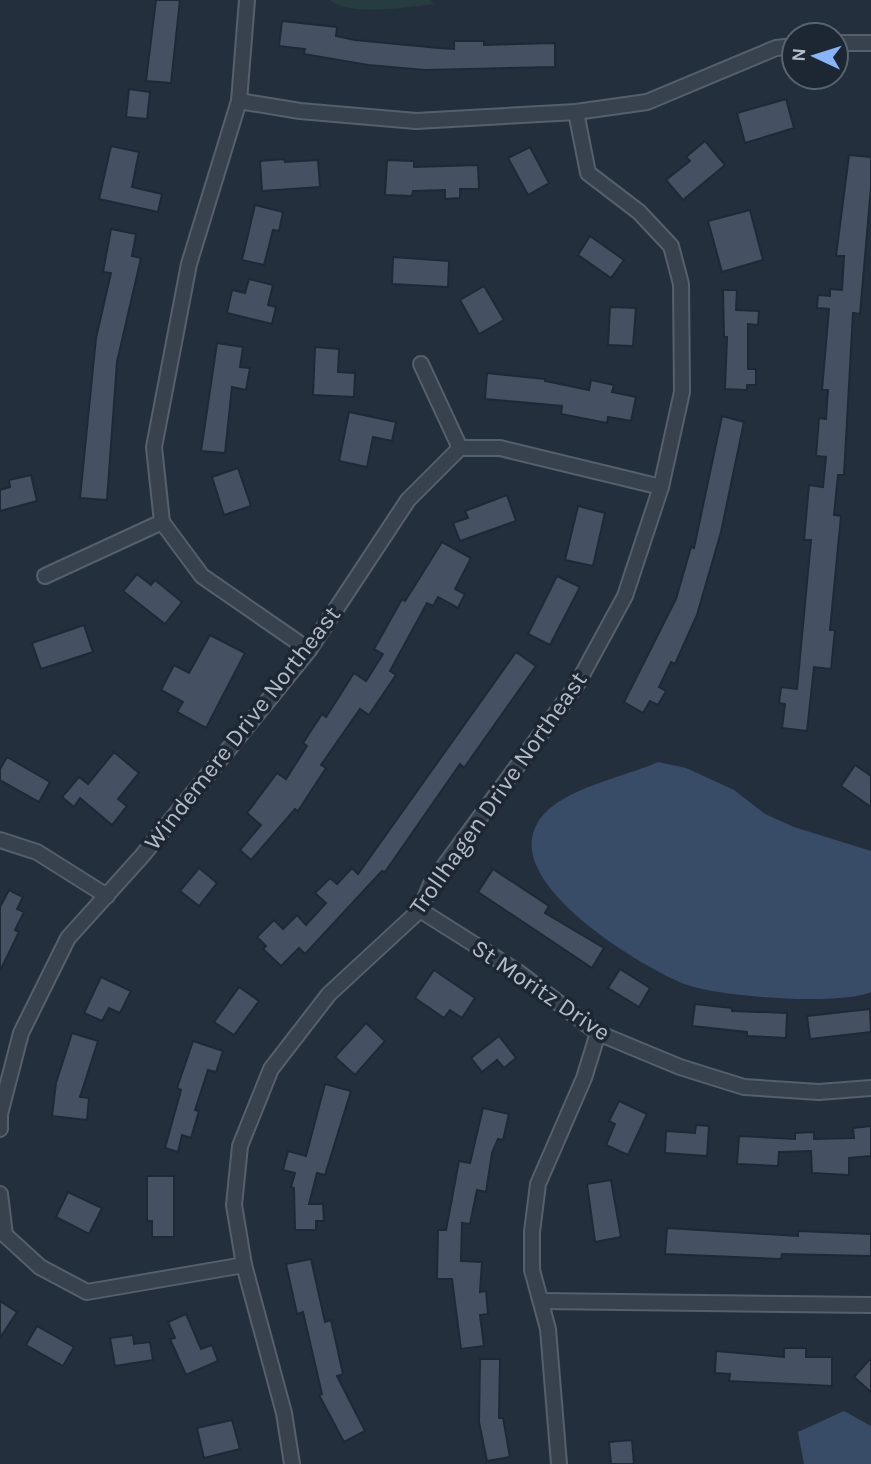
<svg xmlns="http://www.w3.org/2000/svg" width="871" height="1464" font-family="Karla,sans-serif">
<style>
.green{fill:#263c3f}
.water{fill:#394c67}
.building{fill:#455162;stroke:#1f2835;stroke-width:2}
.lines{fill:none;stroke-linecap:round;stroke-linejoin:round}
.minor-casing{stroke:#565f6c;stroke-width:18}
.minor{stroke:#38414e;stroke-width:14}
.labels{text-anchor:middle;stroke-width:7;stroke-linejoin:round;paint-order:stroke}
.street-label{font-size:24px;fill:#b4bcc9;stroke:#1d2633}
</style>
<rect width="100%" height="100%" fill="#242f3e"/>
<path class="green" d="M330 0H430L434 4C410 7 347 17 330 0Z"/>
<g class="water">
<path d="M658 762 686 768 734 790 765 814 794 827 871 851V992C839 1006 715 997 682 983 639 965 503 884 537 824 556 789 623 778 658 762Z"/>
<polygon points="844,1411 871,1426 871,1464 804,1464 798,1432"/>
</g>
<g class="building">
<polygon points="156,0 180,0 171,83 146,81"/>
<polygon points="282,21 337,27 336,36 355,40 439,48 454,49 454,41 484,41 484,45 555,43 555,67 425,70 368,65 304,54 305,49 279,46"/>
<polygon points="129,89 150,92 147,119 126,117"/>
<polygon points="786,99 794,128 745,143 737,113"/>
<polygon points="705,141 725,165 683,200 666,180 690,161 686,157"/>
<polygon points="111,146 139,152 132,187 162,194 158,212 99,199"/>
<polygon points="530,147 549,183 528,195 508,158"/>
<polygon points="849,155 871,157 871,187 860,314 853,313 844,475 838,475 834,515 841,516 830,630 835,630 831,669 814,667 807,731 782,728 785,704 779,703 781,687 797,689 811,540 804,540 809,485 823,487 826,457 816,456 819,418 826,419 828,390 822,390 829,309 817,308 818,295 830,296 830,289 842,290 844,256 836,256"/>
<polygon points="284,159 285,162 318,160 320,187 262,191 260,161"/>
<polygon points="387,160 414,161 414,167 478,165 479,189 460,189 460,198 445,199 445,190 413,191 412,196 385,195"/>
<polygon points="255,205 283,212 279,231 273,230 264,265 242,260"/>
<polygon points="750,210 763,260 722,272 708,221"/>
<polygon points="111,229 136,234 132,256 141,258 117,362 107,500 80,498 96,338 111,273 103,272"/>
<polygon points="590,236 624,260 611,278 578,255"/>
<polygon points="393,257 449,261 448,287 392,284"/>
<polygon points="249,279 273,285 268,305 276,307 272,324 227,313 232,290 245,293"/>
<polygon points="484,286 504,320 479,334 460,300"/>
<polygon points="723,290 737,290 736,310 759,311 758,325 748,324 748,369 756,369 756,385 747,385 747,390 725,389 727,337 724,337"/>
<polygon points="610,307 636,308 633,346 608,345"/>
<polygon points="217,343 243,347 240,367 250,368 246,390 232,387 225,453 201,451"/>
<polygon points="315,347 339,349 338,372 355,373 354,397 313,395"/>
<polygon points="487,373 545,379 545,381 589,390 591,380 614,385 612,392 636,397 631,421 608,417 607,423 561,414 562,406 485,399"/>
<polygon points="349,412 396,422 392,441 373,437 367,467 339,461"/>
<polygon points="722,416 744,422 721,532 697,615 675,664 671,662 659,687 666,691 658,705 650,701 643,713 624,702 676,599 691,547 694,548"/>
<polygon points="238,468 251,506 224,515 212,477"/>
<polygon points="31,475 37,501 0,511 0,490 10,487 9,480"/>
<polygon points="507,495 516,521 460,541 453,523 468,518 465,511"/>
<polygon points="578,506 605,513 593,566 565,560"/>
<polygon points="442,542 471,558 455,589 465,594 458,608 438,597 433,606 427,603 390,671 396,675 369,715 360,709 321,765 326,768 298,811 295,809 251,860 240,850 261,825 247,813 277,773 286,779 307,746 303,743 322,714 326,717 354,673 366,681 383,654 374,649 402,599 405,601"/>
<polygon points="137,574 151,585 155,580 182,602 165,624 123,591"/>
<polygon points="557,576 580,587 550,645 528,634"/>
<polygon points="84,625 93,652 41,669 32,643"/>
<polygon points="210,635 245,653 206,728 177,712 183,702 161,690 174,665 189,673"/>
<polygon points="516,652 536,666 464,768 460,764 385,872 382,871 305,954 299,948 281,966 263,949 266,946 257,937 274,920 283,929 297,915 306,925 326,903 315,893 330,878 337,884 352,868 358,874"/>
<polygon points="114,752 139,773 118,799 127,806 112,825 80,798 74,807 62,797 79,777 88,784"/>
<polygon points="7,757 50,782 39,802 0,780 0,769"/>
<polygon points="855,765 871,776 871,807 841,786"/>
<polygon points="199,868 217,883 199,906 180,891"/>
<polygon points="493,869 549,906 545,913 604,948 592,968 478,892"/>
<polygon points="9,890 23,897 17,909 24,912 15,930 19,932 0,971 0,907"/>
<polygon points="620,969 650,988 639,1007 608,988"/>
<polygon points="434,970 475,998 462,1018 450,1010 444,1018 415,998"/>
<polygon points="101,977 131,991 120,1013 109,1008 102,1021 84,1013"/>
<polygon points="239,987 259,1001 234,1035 214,1022"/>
<polygon points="695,1004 732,1008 732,1011 787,1013 786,1038 747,1036 747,1032 692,1026"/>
<polygon points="870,1009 871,1032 810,1039 807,1016"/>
<polygon points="366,1023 385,1041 355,1075 335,1057"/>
<polygon points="72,1033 98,1041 80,1097 89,1098 87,1120 52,1116 56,1083"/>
<polygon points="499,1036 516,1058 504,1068 497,1060 482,1072 471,1058"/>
<polygon points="193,1041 223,1051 216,1072 208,1070 195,1110 199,1111 191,1138 182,1135 178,1152 165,1148 181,1090 177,1088"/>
<polygon points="325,1084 351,1091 325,1175 317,1173 309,1204 323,1204 324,1221 316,1221 316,1230 295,1230 294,1188 291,1187 295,1173 283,1170 288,1151 306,1156"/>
<polygon points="619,1101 647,1114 628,1155 606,1145 615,1124 609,1121"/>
<polygon points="483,1108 509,1114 503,1140 498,1139 492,1153 486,1192 477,1190 470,1224 462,1223 461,1261 482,1262 480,1292 486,1291 488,1314 480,1315 484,1346 461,1349 452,1279 437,1279 438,1230 446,1230 459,1161 470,1163"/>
<polygon points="696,1125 709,1126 707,1156 665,1153 666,1131 695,1133"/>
<polygon points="871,1126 871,1156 849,1158 849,1175 812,1173 811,1151 779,1152 778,1166 737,1164 739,1136 795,1139 795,1133 814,1132 814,1139 854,1138 853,1128"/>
<polygon points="147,1176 174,1176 174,1237 152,1237 152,1221 147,1221"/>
<polygon points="611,1180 621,1237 595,1242 587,1184"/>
<polygon points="68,1192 102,1208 89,1234 56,1217"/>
<polygon points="667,1228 798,1236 798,1231 871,1234 871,1256 782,1254 781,1259 665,1254"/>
<polygon points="311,1259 325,1322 331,1320 343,1374 337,1376 365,1431 344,1442 319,1395 322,1394 303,1312 297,1314 286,1264"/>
<polygon points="0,1301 17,1312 0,1338"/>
<polygon points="186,1314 201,1349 212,1345 218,1361 186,1375 170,1339 175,1338 168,1322"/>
<polygon points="37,1326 74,1347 63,1366 26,1345"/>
<polygon points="133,1335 134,1344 150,1342 153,1360 115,1366 110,1338"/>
<polygon points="784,1348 806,1348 806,1357 832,1357 832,1386 729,1381 730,1374 715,1373 716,1351 784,1357"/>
<polygon points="871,1358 871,1392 854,1377"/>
<polygon points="480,1359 500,1359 499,1418 503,1418 510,1457 487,1461 479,1422"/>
<polygon points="232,1420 240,1449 204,1458 197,1428"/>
<polygon points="632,1440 634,1464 611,1464 609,1442"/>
</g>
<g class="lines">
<defs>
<g id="minor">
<polyline points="247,0 239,101 189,264 154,447 162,522 202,576 309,650"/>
<polyline points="836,43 871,43"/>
<polyline points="239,101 300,111 416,121 576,112 647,102 776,48 794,46"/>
<polyline points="421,364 460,448"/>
<polyline points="45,576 162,522"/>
<polyline points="0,840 37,852 107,896"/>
<polyline points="420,910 518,972 598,1033 680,1067 744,1087 819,1092 871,1088"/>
<polyline points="0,1129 0,1114 21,1033 68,938 142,856 309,650 408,500 460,448 500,448 661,487"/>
<polyline points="0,1194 5,1235 40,1267 87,1292 244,1265"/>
<polyline points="541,1301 871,1305"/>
<polyline points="292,1464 284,1413 244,1265 234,1205 240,1146 271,1069 329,994 420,910 431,884 576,686 625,596 661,487 682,392 681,284 671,246 639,212 588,173 576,112"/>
<polyline points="559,1464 548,1329 532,1270 532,1232 538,1184 584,1078 598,1033"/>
</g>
</defs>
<use href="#minor" class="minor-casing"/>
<use href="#minor" class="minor"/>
</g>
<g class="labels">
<g class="street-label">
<text transform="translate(242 728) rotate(-52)" y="8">Windemere Drive Northeast</text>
<text transform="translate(498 793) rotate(-55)" y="8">Trollhagen Drive Northeast</text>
<text transform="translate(541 990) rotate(34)" y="8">St Moritz Drive</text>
</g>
</g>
<g transform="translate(815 56) rotate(274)"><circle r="33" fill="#1d2633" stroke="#59626f" stroke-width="2"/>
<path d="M0-5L12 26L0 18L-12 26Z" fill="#8ab4f8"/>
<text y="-10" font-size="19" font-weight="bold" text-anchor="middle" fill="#b4bcc9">N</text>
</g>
</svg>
